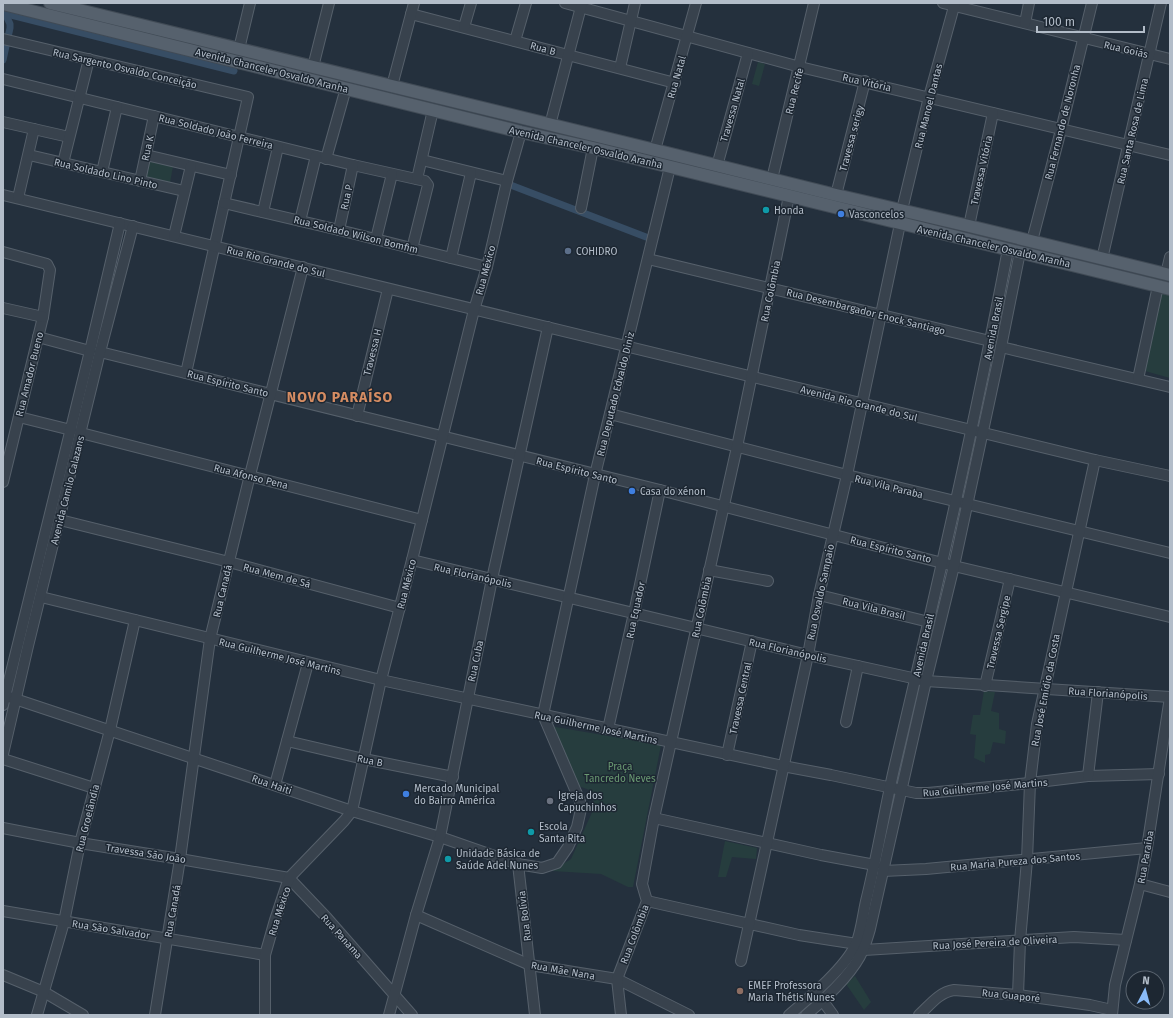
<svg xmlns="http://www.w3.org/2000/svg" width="1173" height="1018" font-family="'Fira Sans',sans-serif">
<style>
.green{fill:#263d3e}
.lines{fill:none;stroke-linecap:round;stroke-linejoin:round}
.stream{stroke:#374d64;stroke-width:2}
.canal{stroke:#374d64;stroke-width:7}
.minor-casing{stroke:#56606b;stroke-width:12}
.major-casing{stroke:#414b56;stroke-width:14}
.minor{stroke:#38424d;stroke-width:10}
.major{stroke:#56616d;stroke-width:12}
.culture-dot{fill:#0f9aa8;stroke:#1d2732;stroke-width:1.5}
.shop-dot{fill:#3f7fe0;stroke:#1d2732;stroke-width:1.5}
.service-dot{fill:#5c6f8a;stroke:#1d2732;stroke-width:1.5}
.worship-dot{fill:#6b7280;stroke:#1d2732;stroke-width:1.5}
.education-dot{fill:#8d6e63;stroke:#1d2732;stroke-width:1.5}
.labels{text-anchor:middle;stroke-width:3;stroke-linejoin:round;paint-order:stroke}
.street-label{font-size:10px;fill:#b3bdc9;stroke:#1d2732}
.poi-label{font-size:10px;fill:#b3bdc9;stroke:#1d2732;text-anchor:start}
.park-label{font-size:10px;fill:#6a9a72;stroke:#1d2732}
.district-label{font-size:14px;font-weight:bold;letter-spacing:1px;fill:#d58c62;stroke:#1d2732}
</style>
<rect width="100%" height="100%" fill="#24303d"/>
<g class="green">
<polygon points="758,62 765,64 759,86 752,84"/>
<polygon points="140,157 173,166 170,183 136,175"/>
<polygon points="1161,293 1170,295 1170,378 1145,371"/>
<polygon points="984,691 995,692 991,711 999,713 999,729 1006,731 1005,744 993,742 990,754 985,755 985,763 974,758 976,735 970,734 973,715 980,715"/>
<polygon points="550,726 661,745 633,887 628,887 601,874 552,871 571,859 594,808 592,791 576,785"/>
<polygon points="725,841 757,848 756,859 732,857 726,877 718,877"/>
<polygon points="855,976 871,1002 864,1010 846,984"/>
</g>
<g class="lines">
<g class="stream">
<polyline points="991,361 994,345"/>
<polyline points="896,784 916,697"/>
<polyline points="880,860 894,795"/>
</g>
<g class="canal">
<polyline points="3,13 234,71"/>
<polyline points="3,60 10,28 10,24 5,13"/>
<polyline points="508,184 646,237"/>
</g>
<defs>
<g id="minor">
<polyline points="565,3 800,67 1170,155"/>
<polyline points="943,3 1170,59"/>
<polyline points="411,14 675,83"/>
<polyline points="1025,23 1029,3"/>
<polyline points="464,27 471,3"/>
<polyline points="3,39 248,97 186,373"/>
<polyline points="515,41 526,3"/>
<polyline points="239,49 250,3"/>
<polyline points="313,67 329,3"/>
<polyline points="620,68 635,3"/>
<polyline points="3,79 353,165 425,181 428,185 412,249"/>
<polyline points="392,86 414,3"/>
<polyline points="3,122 69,137"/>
<polyline points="550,125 582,3"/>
<polyline points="655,150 696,3"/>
<polyline points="29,155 184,191"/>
<polyline points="146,155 231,175"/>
<polyline points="326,159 346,88"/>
<polyline points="422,160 507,181"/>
<polyline points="63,163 89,59"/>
<polyline points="717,166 748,53"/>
<polyline points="102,172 117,107"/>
<polyline points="417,179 433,110"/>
<polyline points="772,179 814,3"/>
<polyline points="140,181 154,116"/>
<polyline points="3,195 1095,460 1170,476"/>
<polyline points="836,195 865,81"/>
<polyline points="18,198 34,129"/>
<polyline points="224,203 339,230 487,267"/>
<polyline points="581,208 593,148"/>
<polyline points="902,210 929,97 955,3"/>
<polyline points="263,212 278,147"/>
<polyline points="300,221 316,156"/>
<polyline points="969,226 993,113"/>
<polyline points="339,230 353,165"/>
<polyline points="174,236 191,166"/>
<polyline points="376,239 392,174"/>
<polyline points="1032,241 1061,130 1092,3"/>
<polyline points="3,252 47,264 50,270 43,317 3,482"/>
<polyline points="451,258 471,173"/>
<polyline points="648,259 990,341"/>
<polyline points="1102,259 1161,3"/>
<polyline points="1166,274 1170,257"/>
<polyline points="3,308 43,317"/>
<polyline points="38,337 90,351"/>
<polyline points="1001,347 1170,387"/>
<polyline points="100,352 660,490 954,566 1170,617"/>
<polyline points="1138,379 1158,286"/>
<polyline points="610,414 847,475 1170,553"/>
<polyline points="357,416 388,289"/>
<polyline points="19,417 71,430"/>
<polyline points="81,433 422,520"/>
<polyline points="60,520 229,562 400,608"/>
<polyline points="412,560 808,655 926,681 1170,697"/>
<polyline points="709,570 768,581"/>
<polyline points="819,595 929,622"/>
<polyline points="41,597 381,680 783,766 831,775 916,793 928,793 1030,783 1088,776 1159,774"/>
<polyline points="985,686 1010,579"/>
<polyline points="3,695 352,811 440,837 518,864 542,868 557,863 568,847 577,827 581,809 580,801 543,715 595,475 670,167"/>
<polyline points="3,705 90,351 120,223"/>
<polyline points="846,722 858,666"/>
<polyline points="608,729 634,613 660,490"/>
<polyline points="287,741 364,759 453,777"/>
<polyline points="3,754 28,646 100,352 133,226"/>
<polyline points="727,755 752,641"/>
<polyline points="3,759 94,788"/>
<polyline points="1088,776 1098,692"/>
<polyline points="275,785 308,663"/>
<polyline points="654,818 821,855 875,865"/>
<polyline points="3,828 80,843 180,859 289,878 327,918 412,1015"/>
<polyline points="518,864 535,1015"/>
<polyline points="883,871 926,869 1147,848"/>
<polyline points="1140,884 1170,892"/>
<polyline points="647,901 799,935 857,944"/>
<polyline points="3,911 265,955"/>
<polyline points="416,915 530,965 617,979 689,1015"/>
<polyline points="864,950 1074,937 1126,940"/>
<polyline points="741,961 808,655 819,595 847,475 900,224"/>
<polyline points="3,975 44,992 83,1015"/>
<polyline points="1018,995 1020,941 1027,860 1030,783 1037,724 1095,460"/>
<polyline points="820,997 833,1015"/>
<polyline points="37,1015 64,922 80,843 110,730 135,620"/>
<polyline points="155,1015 180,859 210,639 250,475 303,267"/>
<polyline points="265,1015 265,955 275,920 289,878 344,821 352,811 381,680 412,560 474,310 487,267 507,181 521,132"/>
<polyline points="389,1015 416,915 440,837 492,579 548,327"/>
<polyline points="621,1015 617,979 647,901 642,884 654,818 737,447 789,196"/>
<path d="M789 1015C809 998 845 968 856 944 861 933 863 914 866 901 877 857 884 813 894 769 935 596 975 423 1008 249"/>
<path d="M806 1015C825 999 853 973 863 950 866 943 868 936 870 929L926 681 954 566 1001 347 1020 252"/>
<path d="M919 1015C929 1006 939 992 954 990L1018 995 1090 1005 1112 1010"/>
<polyline points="1112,1015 1115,985 1140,884 1147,848 1170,697"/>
</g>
<g id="major">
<polyline points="50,3 655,150 836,195 969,226 1170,275"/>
<polyline points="3,4 521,132 593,148 1170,289"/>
</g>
</defs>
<use href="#minor" class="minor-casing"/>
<use href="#major" class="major-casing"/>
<use href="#minor" class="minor"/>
<use href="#major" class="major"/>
</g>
<g class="culture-dot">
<circle cx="766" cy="210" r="4"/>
<circle cx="531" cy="832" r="4"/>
<circle cx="448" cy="859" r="4"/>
</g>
<g class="shop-dot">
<circle cx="841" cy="214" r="4"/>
<circle cx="632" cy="491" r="4"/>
<circle cx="406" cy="794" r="4"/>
</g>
<circle class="service-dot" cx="568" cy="251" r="4"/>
<circle class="worship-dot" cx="550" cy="801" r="4"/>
<circle class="education-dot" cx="740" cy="991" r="4"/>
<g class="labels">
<g class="street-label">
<text transform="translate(543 48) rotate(15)" y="4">Rua B</text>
<text transform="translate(1126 49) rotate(13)" y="4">Rua Goiás</text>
<text transform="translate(125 68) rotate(13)" y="4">Rua Sargento Osvaldo Conceição</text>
<text transform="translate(272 70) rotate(14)" y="4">Avenida Chanceler Osvaldo Aranha</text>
<text transform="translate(676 77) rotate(-74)" y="4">Rua Natal</text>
<text transform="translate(867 82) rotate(13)" y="4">Rua Vitória</text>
<text transform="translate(794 91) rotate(-76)" y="4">Rua Recife</text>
<text transform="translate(928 106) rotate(-76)" y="4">Rua Manoel Dantas</text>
<text transform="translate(732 110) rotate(-74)" y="4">Travessa Natal</text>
<text transform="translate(1062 122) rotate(-76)" y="4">Rua Fernando de Noronha</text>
<text transform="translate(216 131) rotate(14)" y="4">Rua Soldado João Ferreira</text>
<text transform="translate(1132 131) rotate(-77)" y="4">Rua Santa Rosa de Lima</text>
<text transform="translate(851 138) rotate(-75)" y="4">Travessa serigy</text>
<text transform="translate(586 147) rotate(13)" y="4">Avenida Chanceler Osvaldo Aranha</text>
<text transform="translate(147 148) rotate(-78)" y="4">Rua K</text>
<text transform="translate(981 170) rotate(-78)" y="4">Travessa Vitória</text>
<text transform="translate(106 173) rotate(13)" y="4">Rua Soldado Lino Pinto</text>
<text transform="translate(346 197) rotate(-78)" y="4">Rua P</text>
<text transform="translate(356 234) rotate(14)" y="4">Rua Soldado Wilson Bomfim</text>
<text transform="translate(994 246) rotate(13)" y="4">Avenida Chanceler Osvaldo Aranha</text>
<text transform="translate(276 261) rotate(14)" y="4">Rua Rio Grande do Sul</text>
<text transform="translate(485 270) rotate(-75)" y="4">Rua México</text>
<text transform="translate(770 291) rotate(-78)" y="4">Rua Colômbia</text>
<text transform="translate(866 311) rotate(14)" y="4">Rua Desembargador Enock Santiago</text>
<text transform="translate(993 328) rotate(-79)" y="4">Avenida Brasil</text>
<text transform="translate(372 352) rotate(-76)" y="4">Travessa H</text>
<text transform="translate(29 374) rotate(-76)" y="4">Rua Amador Bueno</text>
<text transform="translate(228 383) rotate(14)" y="4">Rua Espírito Santo</text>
<text transform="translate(615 394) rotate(-76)" y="4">Rua Deputado Edvaldo Diniz</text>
<text transform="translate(859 403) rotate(14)" y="4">Avenida Rio Grande do Sul</text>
<text transform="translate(577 470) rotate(14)" y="4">Rua Espírito Santo</text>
<text transform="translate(251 476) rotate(14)" y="4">Rua Afonso Pena</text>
<text transform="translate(889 486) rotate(14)" y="4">Rua Vila Paraba</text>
<text transform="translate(67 490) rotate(-76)" y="4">Avenida Camilo Calazans</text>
<text transform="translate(891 549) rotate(14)" y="4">Rua Espírito Santo</text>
<text transform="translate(277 575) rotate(15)" y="4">Rua Mem de Sá</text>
<text transform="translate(473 575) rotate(13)" y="4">Rua Florianópolis</text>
<text transform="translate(406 584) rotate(-76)" y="4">Rua México</text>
<text transform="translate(222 591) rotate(-77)" y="4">Rua Canadá</text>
<text transform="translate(820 592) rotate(-78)" y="4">Rua Osvaldo Sampaio</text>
<text transform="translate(701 607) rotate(-78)" y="4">Rua Colômbia</text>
<text transform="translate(874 608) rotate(14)" y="4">Rua Vila Brasil</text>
<text transform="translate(635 610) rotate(-78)" y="4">Rua Equador</text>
<text transform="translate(998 632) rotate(-77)" y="4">Travessa Sergipe</text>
<text transform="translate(923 645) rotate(-77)" y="4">Avenida Brasil</text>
<text transform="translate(788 650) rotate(13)" y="4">Rua Florianópolis</text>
<text transform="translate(280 656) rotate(14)" y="4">Rua Guilherme José Martins</text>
<text transform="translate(475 661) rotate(-78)" y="4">Rua Cuba</text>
<text transform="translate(1045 690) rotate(-79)" y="4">Rua José Emídio da Costa</text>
<text transform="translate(1108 693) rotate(4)" y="4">Rua Florianópolis</text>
<text transform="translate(740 698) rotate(-78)" y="4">Travessa Central</text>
<text transform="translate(596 727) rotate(12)" y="4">Rua Guilherme José Martins</text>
<text transform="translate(370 760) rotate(12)" y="4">Rua B</text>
<text transform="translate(272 784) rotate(19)" y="4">Rua Haiti</text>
<text transform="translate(985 787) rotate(-5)" y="4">Rua Guilherme José Martins</text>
<text transform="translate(87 818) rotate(-76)" y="4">Rua Groelândia</text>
<text transform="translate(146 853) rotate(9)" y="4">Travessa São João</text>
<text transform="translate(1145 857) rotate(-80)" y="4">Rua Paraíba</text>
<text transform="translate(1015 861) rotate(-5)" y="4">Rua Maria Pureza dos Santos</text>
<text transform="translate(172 911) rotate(-80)" y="4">Rua Canadá</text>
<text transform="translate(279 911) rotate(-72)" y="4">Rua México</text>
<text transform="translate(524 916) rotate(-97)" y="4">Rua Bolívia</text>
<text transform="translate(111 929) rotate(9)" y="4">Rua São Salvador</text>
<text transform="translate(634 934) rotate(-69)" y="4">Rua Colômbia</text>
<text transform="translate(342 936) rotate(48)" y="4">Rua Panama</text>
<text transform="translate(995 942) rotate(-3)" y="4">Rua José Pereira de Oliveira</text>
<text transform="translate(563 970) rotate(10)" y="4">Rua Mãe Nana</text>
<text transform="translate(1011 995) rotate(6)" y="4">Rua Guaporé</text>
</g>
<g class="poi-label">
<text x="774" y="214">Honda</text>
<text x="849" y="218">Vasconcelos</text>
<text x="576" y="255">COHIDRO</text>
<text x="640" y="495">Casa do xénon</text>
<text x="414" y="792">Mercado Municipal<tspan x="414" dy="12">do Bairro América</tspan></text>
<text x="558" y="799">Igreja dos<tspan x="558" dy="12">Capuchinhos</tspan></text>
<text x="539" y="830">Escola<tspan x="539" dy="12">Santa Rita</tspan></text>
<text x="456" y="857">Unidade Básica de<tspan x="456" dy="12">Saúde Adel Nunes</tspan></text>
<text x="748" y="989">EMEF Professora<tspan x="748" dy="12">Maria Thétis Nunes</tspan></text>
</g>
<g class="park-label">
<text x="620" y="770">Praça<tspan x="620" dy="12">Tancredo Neves</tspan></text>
</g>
<g class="district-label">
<text x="340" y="402">NOVO PARAÍSO</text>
</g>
</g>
<rect width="1173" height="1018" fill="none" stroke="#b3bdc9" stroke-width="8"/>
<g transform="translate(1145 990) rotate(6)"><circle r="19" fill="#1d2732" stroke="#59636e"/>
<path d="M0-3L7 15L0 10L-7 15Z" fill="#89bbf8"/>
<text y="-6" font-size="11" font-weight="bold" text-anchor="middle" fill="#b3bdc9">N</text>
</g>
<path d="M1037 26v6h107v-6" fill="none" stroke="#b3bdc9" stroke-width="2"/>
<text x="1043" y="26" font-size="12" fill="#b3bdc9" stroke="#1d2732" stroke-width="3" paint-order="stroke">100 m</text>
</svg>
